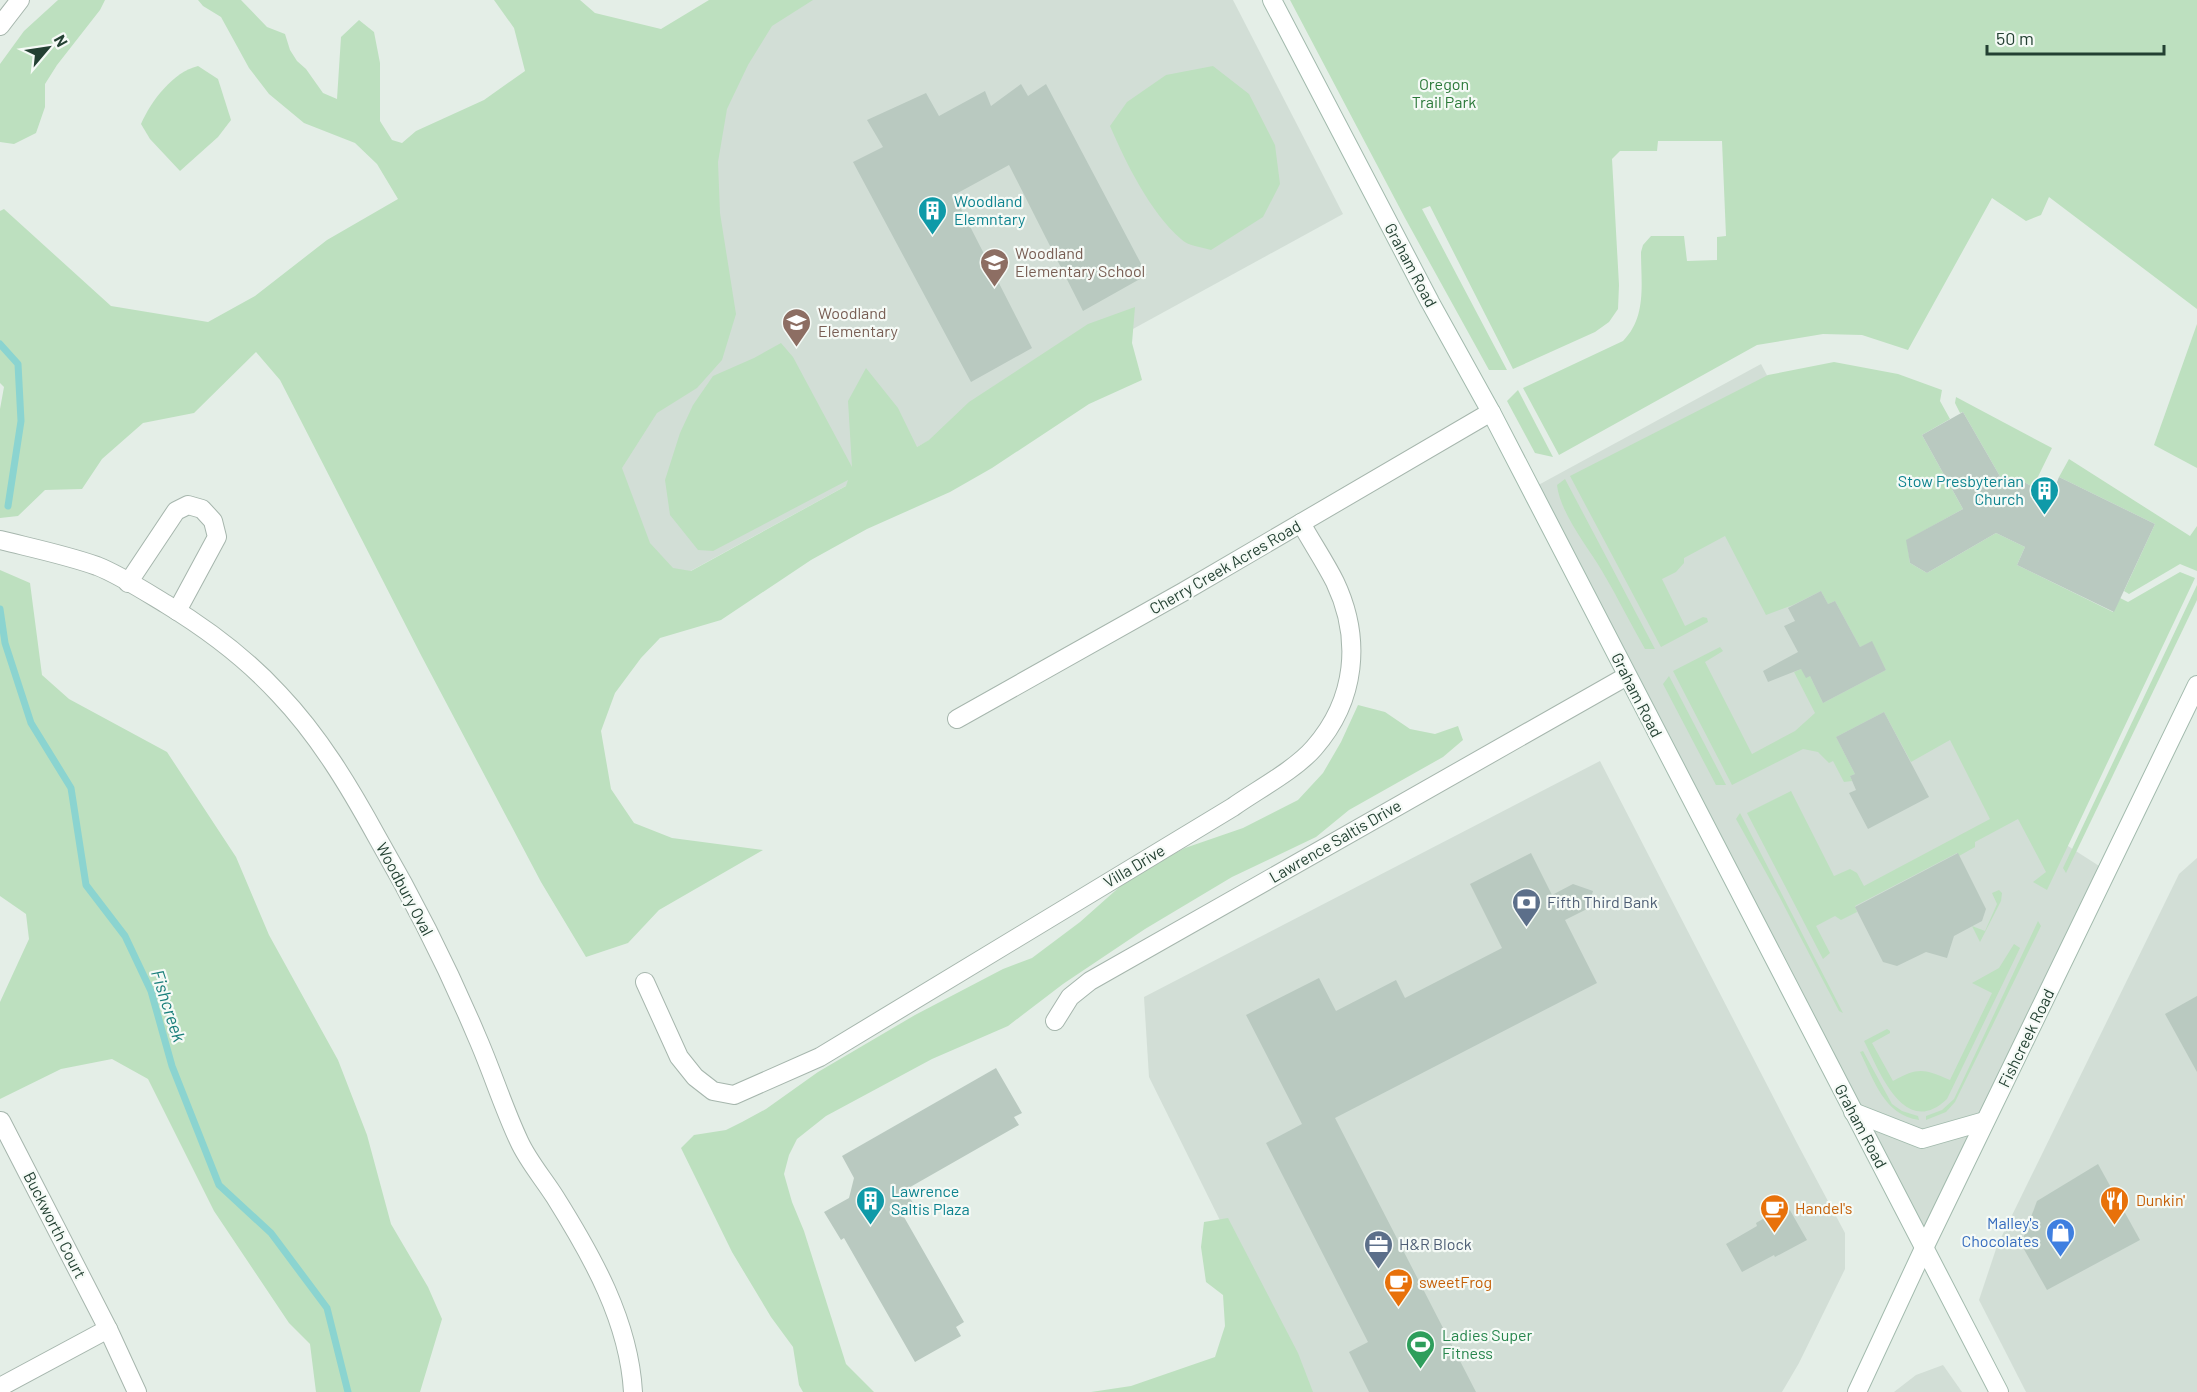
<svg xmlns="http://www.w3.org/2000/svg" width="2197" height="1392" font-family="Barlow,sans-serif">
<style>
.built{fill:#d2ded6}
.green{fill:#bde0bf}
.lines{fill:none;stroke-linecap:round;stroke-linejoin:round}
.stream{stroke:#8bd4d0;stroke-width:7}
.building{fill:#b9c9c0}
.street-casing{stroke:#a6b6ad;stroke-width:20}
.secondary-casing{stroke:#a2baad;stroke-width:20}
.street{stroke:#fff;stroke-width:18}
.secondary{stroke:#fff;stroke-width:18}
.labels{text-anchor:middle;stroke-width:4.5;stroke-linejoin:round;paint-order:stroke}
.park-label{font-size:16px;fill:#2b7939;stroke:#f5faf6}
.culture-label{font-size:16px;fill:#0d838f;stroke:#f5faf6;text-anchor:start}
.education-label{font-size:16px;fill:#785e54;stroke:#f5faf6;text-anchor:start}
.street-label{font-size:16px;fill:#234032;stroke:#f5faf6}
.service-label{font-size:16px;fill:#4e5e75;stroke:#f5faf6;text-anchor:start}
.food-label{font-size:16px;fill:#c56008;stroke:#f5faf6;text-anchor:start}
.shop-label{font-size:16px;fill:#366cbe;stroke:#f5faf6;text-anchor:end}
.leisure-label{font-size:16px;fill:#27864d;stroke:#f5faf6;text-anchor:start}
.water-label{font-size:18px;font-style:italic;fill:#1a7f7b;stroke:#f5faf6}
</style>
<rect width="100%" height="100%" fill="#e4eee7"/>
<g class="built">
<polygon points="745,0 1233,0 1343,214 632,603 407,182"/>
<polygon points="1761,364 1990,796 2107,871 1925,1246 1531,489"/>
<polygon points="1600,761 1797,1143 1845,1233 1845,1269 1799,1363 1782,1392 1305,1392 1149,1077 1144,997"/>
<polygon points="2197,858 2197,1392 2026,1392 1979,1300 1997,1246 2179,874"/>
<polygon points="1943,1365 1962,1392 1894,1392 1916,1375"/>
</g>
<g class="green">
<polygon points="58,0 105,0 100,10 57,65 45,84 45,107 36,133 14,144 0,142 0,64 24,31"/>
<polygon points="198,0 241,0 267,27 285,34 290,50 297,61 306,69 323,93 337,99 341,37 359,20 374,32 380,63 380,121 392,140 402,143 416,131 484,100 525,71 514,28 494,0 580,0 595,13 661,29 709,0 813,0 772,26 748,65 727,109 718,162 720,213 736,314 722,360 697,388 657,413 622,468 650,543 673,568 691,571 846,486 848,480 713,551 698,550 670,515 665,480 680,433 693,405 713,376 754,358 781,343 793,357 852,467 848,401 866,368 898,408 917,447 929,440 969,402 1088,324 1135,307 1132,343 1142,380 1089,404 992,468 950,492 867,529 811,560 721,620 660,638 641,658 615,693 601,731 611,789 634,823 672,838 763,850 659,910 628,943 586,957 541,882 422,657 280,380 256,352 194,413 143,423 102,459 82,489 45,490 18,516 0,518 0,409 4,387 0,383 0,211 4,209 111,306 208,322 255,296 327,240 398,199 377,164 355,143 304,123 269,94 249,68 221,17 203,6"/>
<path d="M1290 0H2197V309L2049 197 2041 215 2026 221 1992 198 1908 350 1862 335 1823 334 1757 345 1559 455 1523 388 1623 341C1647 317 1641 284 1641 252L1643 245 1651 236H1684L1687 261 1717 260V237L1726 236 1722 141H1658L1657 151H1620L1612 159 1619 285 1618 309 1609 322 1595 332 1513 369 1430 206 1422 209 1507 370H1489L1405 218Z"/>
<path d="M198 66 218 79 231 120 218 137 180 171 150 139 141 124C151 101 173 72 198 66Z"/>
<path d="M1213 66 1249 94 1275 145 1280 184 1263 217 1211 250C1202 247 1187 246 1181 239 1150 212 1126 163 1110 126L1127 102 1166 75Z"/>
<polygon points="2197,324 2197,468 2154,445"/>
<polygon points="1834,362 1898,374 1942,390 1940,401 1950,419 1922,435 1963,509 1907,540 1910,563 1927,573 1996,533 2025,547 2017,565 2113,612 2120,598 2128,602 2180,572 2195,578 2047,890 2033,882 2046,872 2018,819 1975,842 1975,847 1959,856 1957,853 1855,906 1857,912 1841,920 1835,916 1816,926 1830,953 1823,959 1747,813 1791,791 1834,876 1850,869 1857,873 1864,886 1990,819 1950,740 1911,762 1884,712 1836,737 1855,774 1850,776 1852,781 1844,782 1833,761 1829,763 1818,752 1803,749 1732,785 1673,671 1720,647 1723,651 1705,662 1752,754 1795,731 1815,713 1794,672 1801,669 1810,676 1823,703 1886,670 1872,642 1860,647 1835,601 1828,604 1821,591 1793,605 1766,615 1725,536 1684,558 1684,563 1676,572 1662,579 1685,626 1703,617 1707,618 1708,622 1661,647 1570,476 1768,375"/>
<polygon points="1518,390 1553,457 1535,453 1507,401"/>
<polygon points="1956,397 2052,448 2033,487 2017,478 2005,485 1963,412 1960,413 1955,403"/>
<polygon points="2069,459 2190,536 2197,526 2197,571 2180,564 2129,594 2124,591 2155,524 2059,477"/>
<path d="M1565 479 1655 649H1645C1630 623 1617 596 1602 571 1588 547 1560 513 1557 485Z"/>
<polygon points="0,570 30,583 42,675 69,699 167,752 236,857 269,935 338,1060 367,1135 391,1224 428,1287 442,1319 420,1392 316,1392 310,1344 289,1323 214,1211 148,1079 112,1059 61,1069 0,1099 0,1002 29,939 26,914 0,896"/>
<polygon points="2197,585 2197,600 2066,873 2063,868"/>
<polygon points="1669,676 1726,785 1716,785 1663,684"/>
<polygon points="1358,705 1385,712 1410,729 1435,734 1458,726 1463,740 1443,757 1349,810 1316,837 1232,877 1145,929 1063,984 1008,1026 932,1059 826,1116 797,1139 789,1155 784,1174 792,1202 804,1231 846,1364 874,1392 803,1392 799,1385 793,1347 771,1317 732,1252 681,1148 694,1135 726,1130 742,1122 766,1109 818,1072 915,1015 1003,969 1032,958 1080,922 1133,875 1185,848 1243,828 1298,800 1323,773 1341,742"/>
<polygon points="1740,813 1843,1013 1839,1011 1779,896 1736,819"/>
<polygon points="1999,890 2002,893 2001,901 1980,942 1972,926 1985,931 1997,904 1992,893"/>
<polygon points="2038,921 2041,926 1955,1102 1946,1112 1926,1120 1926,1116 1942,1110 1954,1099"/>
<path d="M2014 944 2020 948 1947 1099C1904 1140 1879 1070 1864 1041L1887 1029 1890 1031V1033L1872 1043 1893 1081C1919 1067 1923 1069 1950 1080L1992 993 1972 983 1999 968Z"/>
<path d="M1863 1051 1892 1104 1902 1111 1918 1116 1919 1120C1884 1115 1874 1080 1860 1052Z"/>
<polygon points="1228,1218 1298,1353 1313,1392 1091,1392 1131,1386 1215,1357 1225,1326 1223,1295 1206,1282 1201,1247 1204,1222"/>
</g>
<g class="lines">
<g class="stream">
<polyline points="0,344 18,364 21,421 8,506"/>
<polyline points="0,609 5,643 31,723 71,788 86,885 125,936 151,991 172,1066 219,1185 271,1233 327,1308 348,1392"/>
</g>
</g>
<g class="building">
<polygon points="1021,84 1028,96 1046,84 1147,275 1083,311 1009,165 954,195 1032,348 971,382 853,162 883,147 867,120 926,93 939,116 985,91 991,106"/>
<polygon points="1963,412 2005,485 2017,478 2033,487 2038,479 2055,487 2059,477 2155,524 2114,612 2017,565 2025,547 1996,533 1927,573 1910,563 1906,540 1963,509 1922,435"/>
<polygon points="1821,591 1828,604 1835,601 1860,647 1872,641 1886,670 1823,703 1810,676 1806,678 1801,669 1768,682 1763,671 1798,652 1784,626 1795,621 1788,608"/>
<polygon points="1884,712 1929,797 1868,829 1849,793 1856,790 1850,776 1855,774 1836,737"/>
<polygon points="1531,853 1552,895 1573,884 1593,891 1587,909 1565,920 1597,983 1335,1118 1476,1392 1369,1392 1349,1352 1368,1342 1266,1143 1302,1124 1246,1015 1319,978 1336,1011 1396,980 1405,998 1502,948 1470,884"/>
<polygon points="1958,853 1986,909 1982,921 1954,936 1947,958 1926,952 1897,966 1883,962 1855,907"/>
<polygon points="2197,996 2197,1072 2165,1014"/>
<polygon points="996,1068 1022,1113 1014,1117 1019,1125 905,1190 913,1203 900,1210 964,1322 956,1327 961,1336 915,1362 844,1238 841,1240 824,1212 849,1198 854,1178 842,1156"/>
<polygon points="2098,1164 2140,1240 2047,1290 2021,1244 2037,1201"/>
<polygon points="1787,1205 1807,1240 1775,1257 1774,1255 1742,1272 1726,1244 1757,1226 1756,1223"/>
</g>
<g class="lines">
<defs>
<g id="street">
<polyline points="0,26 20,0"/>
<path d="M0 540C32 548 66 555 97 566 118 574 146 592 166 604 207 629 246 658 279 694 319 736 349 786 377 837 414 901 448 968 477 1037 492 1071 503 1107 519 1141 528 1161 543 1178 555 1197 592 1256 629 1321 633 1392"/>
<polyline points="128,583 176,511 188,505 202,509 213,521 217,537 177,611"/>
<polyline points="957,719 1183,592 1491,412"/>
<path d="M645 982 679 1057 695 1077 713 1091 734 1095 820 1057 1233 807C1257 790 1295 770 1314 748 1356 700 1362 639 1335 582 1325 562 1312 543 1301 523"/>
<polyline points="1055,1021 1070,997 1090,981 1627,676"/>
<polyline points="1,1121 108,1329 137,1392"/>
<polyline points="0,1387 108,1329"/>
</g>
<g id="secondary">
<polyline points="1272,0 1430,302 1491,412 1999,1392"/>
<polyline points="1853,1112 1922,1139 1985,1121"/>
<polyline points="1857,1392 1925,1246 2197,685"/>
</g>
</defs>
<use href="#street" class="street-casing"/>
<use href="#secondary" class="secondary-casing"/>
<use href="#street" class="street"/>
<use href="#secondary" class="secondary"/>
</g>
<defs>
<symbol id="building-pin" viewBox="-11 -11 22 30"><path d="M0 17L-7.5 6A9.5 9.5 0 1 1 7.5 6Z" fill="#0f9aa8" stroke="#f5faf6"/><path d="M-4-6H4V6H1V3H-1V6H-4ZM-2.5-4.3h1.7v1.8h-1.7ZM.8-4.3h1.7v1.8H.8ZM-2.5-1h1.7V.8h-1.7ZM.8-1h1.7V.8H.8Z" fill="#fff"/></symbol>
<symbol id="school-pin" viewBox="-11 -11 22 30"><path d="M0 17L-7.5 6A9.5 9.5 0 1 1 7.5 6Z" fill="#8d6e63" stroke="#f5faf6"/><path d="M0-5L7-2L0 1L-7-2ZM-4 1L0 2.5L4 1V4Q0 6-4 4Z" fill="#fff"/></symbol>
<symbol id="bank-pin" viewBox="-11 -11 22 30"><path d="M0 17L-7.5 6A9.5 9.5 0 1 1 7.5 6Z" fill="#5c6f8a" stroke="#f5faf6"/><path d="M-6-4H6V4H-6ZM0-2.3a2.3 2.3 0 1 0 0 4.6a2.3 2.3 0 1 0 0-4.6Z" fill="#fff"/></symbol>
<symbol id="restaurant-pin" viewBox="-11 -11 22 30"><path d="M0 17L-7.5 6A9.5 9.5 0 1 1 7.5 6Z" fill="#e8710a" stroke="#f5faf6"/><path d="M-5-6h1v4h1v-4h1v4h1v-4h1v5L-1.5 .5V6h-2V.5L-5-1ZM5-6V6H3V1.5H1.5Q1.5-4 5-6Z" fill="#fff"/></symbol>
<symbol id="cafe-pin" viewBox="-11 -11 22 30"><path d="M0 17L-7.5 6A9.5 9.5 0 1 1 7.5 6Z" fill="#e8710a" stroke="#f5faf6"/><path d="M-5.5-4.5H6V0H3Q3 3.5 0 3.5H-2.5Q-5.5 3.5-5.5 0ZM3-3.2v2h1.7v-2ZM-6 4.5H4V6H-6Z" fill="#fff"/></symbol>
<symbol id="shop-pin" viewBox="-11 -11 22 30"><path d="M0 17L-7.5 6A9.5 9.5 0 1 1 7.5 6Z" fill="#3f7fe0" stroke="#f5faf6"/><path d="M-5-2.5h2.3a2.7 3.5 0 0 1 5.4 0H5L5.5 6h-11ZM-1.5-2.5h3a1.5 2.3 0 0 0-3 0Z" fill="#fff"/></symbol>
<symbol id="office-pin" viewBox="-11 -11 22 30"><path d="M0 17L-7.5 6A9.5 9.5 0 1 1 7.5 6Z" fill="#5c6f8a" stroke="#f5faf6"/><path d="M-6-3h4V-5.5h4V-3h4V5H-6ZM-1-4.5V-3h2v-1.5ZM-6 0V1H6V0Z" fill="#fff"/></symbol>
<symbol id="stadium-pin" viewBox="-11 -11 22 30"><path d="M0 17L-7.5 6A9.5 9.5 0 1 1 7.5 6Z" fill="#2e9e5b" stroke="#f5faf6"/><path d="M0-5a6.5 5 0 1 0 0 10a6.5 5 0 1 0 0-10ZM-3.5-1.8h7v3.6h-7Z" fill="#fff"/></symbol>
</defs>
<g fill-rule="evenodd">
<use href="#building-pin" x="916" y="194" width="33" height="45"/>
<use href="#school-pin" x="978" y="246" width="33" height="45"/>
<use href="#school-pin" x="780" y="306" width="33" height="45"/>
<use href="#building-pin" x="2028" y="474" width="33" height="45"/>
<use href="#bank-pin" x="1510" y="886" width="33" height="45"/>
<use href="#building-pin" x="854" y="1184" width="33" height="45"/>
<use href="#restaurant-pin" x="2098" y="1184" width="33" height="45"/>
<use href="#cafe-pin" x="1758" y="1192" width="33" height="45"/>
<use href="#shop-pin" x="2044" y="1216" width="33" height="45"/>
<use href="#office-pin" x="1362" y="1228" width="33" height="45"/>
<use href="#cafe-pin" x="1382" y="1266" width="33" height="45"/>
<use href="#stadium-pin" x="1404" y="1328" width="33" height="45"/>
</g>
<g class="labels">
<g class="park-label">
<text x="1444" y="90">Oregon<tspan x="1444" dy="18">Trail Park</tspan></text>
</g>
<g class="culture-label">
<text x="954" y="207">Woodland<tspan x="954" dy="18">Elemntary</tspan></text>
<text x="2024" y="487" text-anchor="end">Stow Presbyterian<tspan x="2024" dy="18">Church</tspan></text>
<text x="891" y="1197">Lawrence<tspan x="891" dy="18">Saltis Plaza</tspan></text>
</g>
<g class="education-label">
<text x="1015" y="259">Woodland<tspan x="1015" dy="18">Elementary School</tspan></text>
<text x="818" y="319">Woodland<tspan x="818" dy="18">Elementary</tspan></text>
</g>
<g class="street-label">
<text transform="translate(1411 265) rotate(62)" y="6">Graham Road</text>
<text transform="translate(1225 567) rotate(-30)" y="6">Cherry Creek Acres Road</text>
<text transform="translate(1637 695) rotate(63)" y="6">Graham Road</text>
<text transform="translate(1335 841) rotate(-30)" y="6">Lawrence Saltis Drive</text>
<text transform="translate(1134 866) rotate(-31)" y="6">Villa Drive</text>
<text transform="translate(405 889) rotate(62)" y="6">Woodbury Oval</text>
<text transform="translate(2026 1038) rotate(-64)" y="6">Fishcreek Road</text>
<text transform="translate(1861 1126) rotate(62)" y="6">Graham Road</text>
<text transform="translate(55 1225) rotate(63)" y="6">Buckworth Court</text>
</g>
<g class="service-label">
<text x="1547" y="908">Fifth Third Bank</text>
<text x="1399" y="1250">H&amp;R Block</text>
</g>
<g class="food-label">
<text x="2136" y="1206">Dunkin'</text>
<text x="1795" y="1214">Handel's</text>
<text x="1419" y="1288">sweetFrog</text>
</g>
<g class="shop-label">
<text x="2039" y="1229">Malley's<tspan x="2039" dy="18">Chocolates</tspan></text>
</g>
<g class="leisure-label">
<text x="1442" y="1341">Ladies Super<tspan x="1442" dy="18">Fitness</tspan></text>
</g>
<g class="water-label">
<text transform="translate(168 1006) rotate(72)" y="6">Fishcreek</text>
</g>
</g>
<g transform="translate(48 48) rotate(61)" stroke="#f5faf6" stroke-width="4.5" paint-order="stroke">
<path d="M0-4.5L10 22L0 15L-10 22Z" fill="#234032"/>
<text y="-9" font-size="16" font-weight="bold" text-anchor="middle" fill="#234032">N</text>
</g>
<path d="M1987 45v9h177v-9" fill="none" stroke="#234032" stroke-width="3"/>
<text x="1996" y="45" font-size="18" fill="#234032" stroke="#f5faf6" stroke-width="4.5" paint-order="stroke">50 m</text>
</svg>
